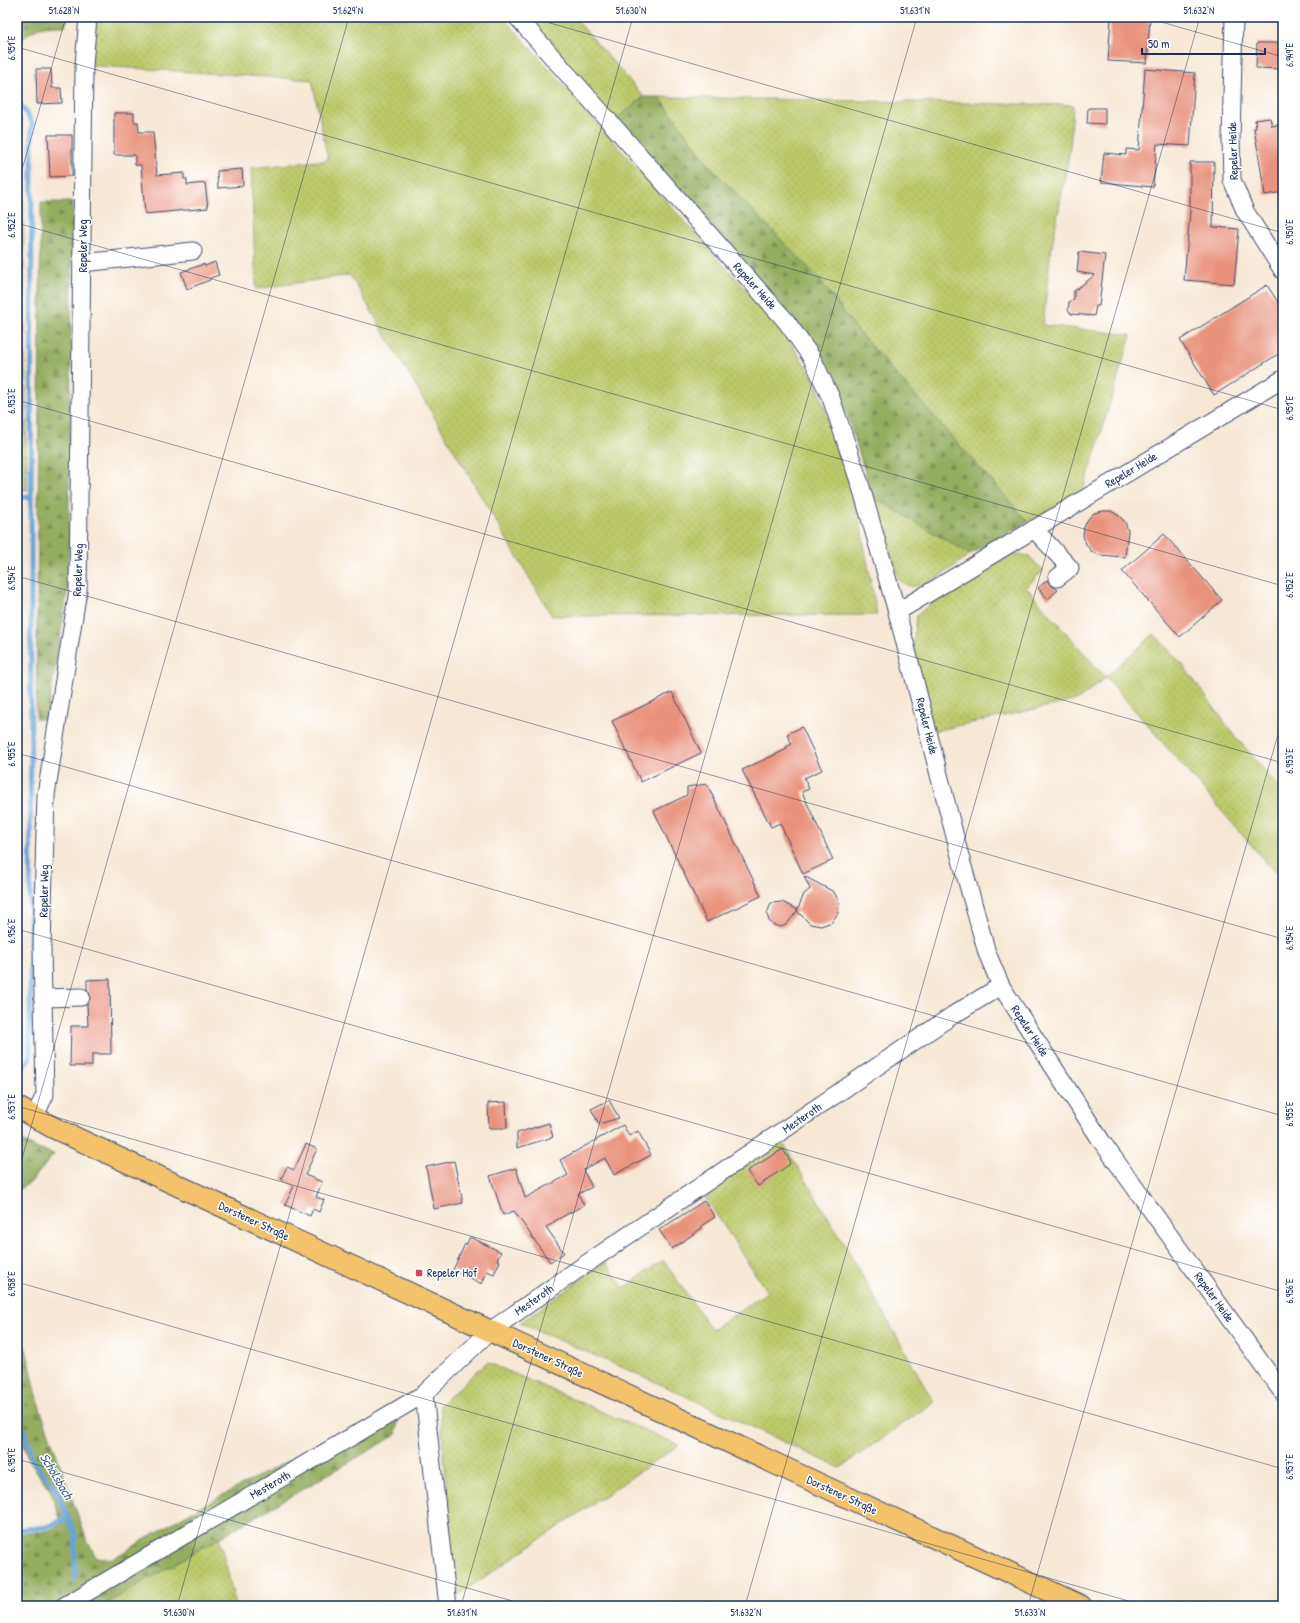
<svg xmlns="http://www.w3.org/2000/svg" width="1300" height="1623" font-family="'Patrick Hand',sans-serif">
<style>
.grass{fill:url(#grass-dots);stroke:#6c7c64}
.forest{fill:url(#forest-firs);stroke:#586e5e}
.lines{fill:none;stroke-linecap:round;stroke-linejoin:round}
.stream{stroke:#68a4d9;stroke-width:5}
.building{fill:#e9937e}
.minor-casing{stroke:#3c4b70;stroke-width:19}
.major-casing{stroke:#3c4b70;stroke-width:23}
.minor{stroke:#fff;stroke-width:17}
.major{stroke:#f3c26a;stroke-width:21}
.ticks{fill:none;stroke:#1b2f5e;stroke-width:1;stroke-opacity:0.45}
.poi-dot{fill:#d1495b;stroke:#fff;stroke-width:1.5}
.labels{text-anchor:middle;stroke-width:3;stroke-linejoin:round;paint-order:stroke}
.street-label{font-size:12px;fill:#1b2f5e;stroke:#fff}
.poi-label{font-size:12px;fill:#1b2f5e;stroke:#fff;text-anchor:start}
.water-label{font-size:13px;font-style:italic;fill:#3a5e8f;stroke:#fff}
.neatline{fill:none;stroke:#1b2f5e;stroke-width:1.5}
.ticks-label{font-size:10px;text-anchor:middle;fill:#1b2f5e}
</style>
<defs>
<pattern id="grass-dots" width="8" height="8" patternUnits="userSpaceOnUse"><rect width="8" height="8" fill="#bcc96b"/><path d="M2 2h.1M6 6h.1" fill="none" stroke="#a1ad5f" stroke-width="1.8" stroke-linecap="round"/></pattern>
<pattern id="forest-firs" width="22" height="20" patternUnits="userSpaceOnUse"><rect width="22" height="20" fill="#95ad5f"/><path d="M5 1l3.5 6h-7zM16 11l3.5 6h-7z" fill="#798d52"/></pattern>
</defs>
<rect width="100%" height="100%" fill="#fff"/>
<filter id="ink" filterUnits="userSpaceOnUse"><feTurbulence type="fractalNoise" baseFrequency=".025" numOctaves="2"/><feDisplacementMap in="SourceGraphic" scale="8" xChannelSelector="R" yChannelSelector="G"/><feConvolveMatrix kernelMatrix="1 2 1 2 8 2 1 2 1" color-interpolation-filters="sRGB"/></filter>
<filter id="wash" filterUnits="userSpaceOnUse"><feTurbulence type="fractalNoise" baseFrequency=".012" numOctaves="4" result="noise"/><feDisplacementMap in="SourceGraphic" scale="16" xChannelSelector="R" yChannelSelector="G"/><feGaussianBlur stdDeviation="0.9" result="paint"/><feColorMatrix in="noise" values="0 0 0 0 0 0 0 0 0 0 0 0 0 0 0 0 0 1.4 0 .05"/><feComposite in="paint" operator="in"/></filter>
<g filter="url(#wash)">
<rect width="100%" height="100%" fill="#f6e8d4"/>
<g class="grass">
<polygon points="93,17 503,17 706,246 779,325 816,382 857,506 877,615 552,616 350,275 256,289 251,168 328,160 312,80 84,65"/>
<polygon points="523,17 574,17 644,97 614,121"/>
<polygon points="659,97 1073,105 1070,148 1050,257 1043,325 1131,335 1083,492 1028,522 861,335 818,278 713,170"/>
<polygon points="17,118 22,120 27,490 17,490"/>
<path d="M873 497 970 554C956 564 925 592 907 585 904 584 901 581 899 580Z"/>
<polygon points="1014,553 1029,556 1043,571 1026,587 1105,677 1154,634 1182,664 1235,736 1283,792 1283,882 1106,677 1078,700 934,731 913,647 916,616 949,588"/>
<polygon points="782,1141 842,1240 934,1402 840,1468 651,1380 520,1323 605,1262 624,1288 663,1260 712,1330 767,1292 703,1194"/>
<polygon points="487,1362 679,1445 455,1597 440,1405"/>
<polygon points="219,1537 236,1606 102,1606 102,1605"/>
</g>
<g class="forest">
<path d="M17 17H69L65 26C42 26 29 27 17 48Z"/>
<polygon points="644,97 659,97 713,170 818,278 861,335 1028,522 970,554 873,497 847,415 824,361 788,312 614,121"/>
<polygon points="41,202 73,202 68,588 47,719 36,719"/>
<polygon points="17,1138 38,1149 54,1154 30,1183 17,1190"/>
<polygon points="17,1326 27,1352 40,1408 86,1538 96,1557 112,1559 187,1514 337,1435 398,1421 396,1435 102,1606 17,1606 17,1534 47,1531 62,1524 50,1490 29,1461 17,1424"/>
</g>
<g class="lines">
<g class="stream">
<polyline points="17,99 32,122 30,1057 17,1078"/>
<polyline points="17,496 31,498"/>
<polyline points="17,1407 33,1460 56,1490 75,1534 75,1580"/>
<polyline points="17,1530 46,1527 68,1518"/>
</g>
</g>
<g id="blocks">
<g class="building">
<polygon points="1111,17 1150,17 1147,63 1108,61"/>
<polygon points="1257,43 1283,43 1283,69 1256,68"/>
<polygon points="36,69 51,69 52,88 61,88 62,103 37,104"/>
<polygon points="1145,69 1195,73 1190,146 1157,144 1153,187 1101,182 1104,153 1126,155 1126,149 1139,150"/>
<polygon points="1088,108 1105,108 1105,124 1087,123"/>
<polygon points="114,113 134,113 134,122 138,122 139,132 153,132 157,175 184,173 184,179 187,179 187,185 205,183 208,208 145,214 141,165 135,165 135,155 114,155"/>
<polygon points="1270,118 1272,126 1283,124 1283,192 1265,195 1254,128 1256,128 1255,120"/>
<polygon points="48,135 72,135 72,176 50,177"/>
<polygon points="1190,162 1214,162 1213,227 1239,229 1234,284 1184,280 1190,212"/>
<polygon points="242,169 243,186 218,188 217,171"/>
<polygon points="1079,252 1105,255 1099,306 1096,306 1094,316 1071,314 1068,310 1069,302 1074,299 1074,291 1095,275 1077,272"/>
<polygon points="215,262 219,275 210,278 210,280 187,289 181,272 204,264 205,266"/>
<polygon points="1267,285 1283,310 1283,351 1214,395 1180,340"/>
<polygon points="1103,511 1111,511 1119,516 1125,522 1128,531 1125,557 1099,555 1091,551 1086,544 1083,536 1084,527 1088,519 1094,513"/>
<polygon points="1164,534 1222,600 1180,637 1122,571"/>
<polygon points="1047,580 1049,584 1058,590 1048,599 1038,588"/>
<polygon points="672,692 701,753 641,782 612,721"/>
<polygon points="802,727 822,770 804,778 809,789 802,792 833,860 803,874 780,823 771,827 742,770 787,749 786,747 792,744 787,734"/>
<polygon points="707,784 761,896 707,922 654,811 687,795 687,787"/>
<polygon points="804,876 834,892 839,902 838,913 832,922 821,926 810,924 797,911 804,894 810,889"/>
<polygon points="782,902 798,910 787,924 781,927 774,925 769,921 767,914 771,903"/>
<polygon points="110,979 111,1054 92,1054 92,1066 70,1066 71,1026 88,1026 87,1004 91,997 87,989 87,980"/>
<polygon points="609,1100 619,1118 599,1124 591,1109"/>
<polygon points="506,1102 507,1128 489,1128 488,1103"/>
<polygon points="549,1123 553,1137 517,1148 517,1133"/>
<polygon points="623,1125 629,1136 638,1131 651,1155 614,1175 605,1158 583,1170 592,1187 578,1194 584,1205 553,1222 554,1223 546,1227 564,1253 550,1262 514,1211 503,1215 490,1176 516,1168 525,1198 568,1175 560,1160"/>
<polygon points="306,1144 317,1149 305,1175 322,1182 316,1197 324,1200 319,1212 313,1209 310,1216 285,1205 294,1186 281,1179 287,1167 294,1170"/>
<polygon points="783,1149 790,1161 789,1162 790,1164 758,1186 747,1171"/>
<polygon points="454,1161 463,1203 434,1209 426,1167"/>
<polygon points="704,1201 715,1217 701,1226 702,1228 672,1249 659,1230"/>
<polygon points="470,1237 501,1252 497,1260 500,1261 494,1274 487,1271 482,1284 453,1270 465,1244 466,1245"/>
</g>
</g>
</g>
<g filter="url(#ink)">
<use href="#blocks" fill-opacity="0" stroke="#3c4b70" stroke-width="1"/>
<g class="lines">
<defs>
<g id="minor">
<polyline points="517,17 786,321 812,358 831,398 861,487 897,612 960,856 987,953 1001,986 1102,1142 1283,1393"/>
<polyline points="1234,17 1231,139 1232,180 1245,211 1283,271"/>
<polyline points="83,263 193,251"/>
<polyline points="1034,529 1070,568 1057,578"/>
<polyline points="897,612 1283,379"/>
<polyline points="43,998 81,997"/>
<polyline points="34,1117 45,1095 42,948 46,795 78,590 84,65 88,17"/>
<polyline points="424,1394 448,1606"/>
<polyline points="64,1606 424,1394 490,1331 580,1268 953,1015 1001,986"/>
</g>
<polyline id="major" points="17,1107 52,1127 1081,1606"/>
</defs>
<use href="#minor" class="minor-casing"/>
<use href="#major" class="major-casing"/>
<use href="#minor" class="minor"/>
<use href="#major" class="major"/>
</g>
</g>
<path class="ticks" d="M529 17 1283 233M1144 17 1283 57M17 47 1283 410M17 187 66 17M17 223 1283 586M17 400 1283 763M17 576 1283 939M17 753 1283 1116M17 929 1283 1292M17 1106 1283 1469M17 1176 349 17M17 1282 1146 1606M17 1459 530 1606M177 1606 633 17M461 1606 917 17M745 1606 1200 17M1028 1606 1283 717"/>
<rect class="poi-dot" x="415" y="1269" width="8" height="8" rx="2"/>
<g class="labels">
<g class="street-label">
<text transform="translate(1233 151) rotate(-92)" y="4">Repeler Heide</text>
<text transform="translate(83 246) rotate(-90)" y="4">Repeler Weg</text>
<text transform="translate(755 286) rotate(48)" y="4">Repeler Heide</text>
<text transform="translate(1131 470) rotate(-31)" y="4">Repeler Heide</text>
<text transform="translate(78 570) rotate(-88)" y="4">Repeler Weg</text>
<text transform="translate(927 726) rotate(76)" y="4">Repeler Heide</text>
<text transform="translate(44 891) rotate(-89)" y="4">Repeler Weg</text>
<text transform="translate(1030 1031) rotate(57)" y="4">Repeler Heide</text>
<text transform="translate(802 1118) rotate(-34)" y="4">Mesteroth</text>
<text transform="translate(254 1221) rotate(25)" y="4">Dorstener Straße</text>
<text transform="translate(1214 1297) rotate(54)" y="4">Repeler Heide</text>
<text transform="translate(534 1300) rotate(-35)" y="4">Mesteroth</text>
<text transform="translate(548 1358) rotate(25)" y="4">Dorstener Straße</text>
<text transform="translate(270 1485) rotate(-30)" y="4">Mesteroth</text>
<text transform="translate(842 1495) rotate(25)" y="4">Dorstener Straße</text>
</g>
<g class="poi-label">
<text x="427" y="1277">Repeler Hof</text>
</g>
<g class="water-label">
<text transform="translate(57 1476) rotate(59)" y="5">Schölsbach</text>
</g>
</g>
<rect width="1300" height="1623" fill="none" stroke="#fff" stroke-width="44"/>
<path d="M1142 48v6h123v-6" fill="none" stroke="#1b2f5e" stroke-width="2"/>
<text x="1148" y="48" font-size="12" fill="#1b2f5e" stroke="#ffffff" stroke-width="3" paint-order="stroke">50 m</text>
<rect x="22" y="22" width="1256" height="1579" class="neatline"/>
<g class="ticks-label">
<text x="64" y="14">51.628°N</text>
<text x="348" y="14">51.629°N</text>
<text x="631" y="14">51.630°N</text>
<text x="915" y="14">51.631°N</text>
<text x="1199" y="14">51.632°N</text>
<text transform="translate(11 48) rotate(-90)" y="4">6.951°E</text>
<text transform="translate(1289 55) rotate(-90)" y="4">6.949°E</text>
<text transform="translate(11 225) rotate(-90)" y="4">6.952°E</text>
<text transform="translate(1289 232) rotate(-90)" y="4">6.950°E</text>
<text transform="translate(11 401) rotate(-90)" y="4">6.953°E</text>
<text transform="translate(1289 408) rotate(-90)" y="4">6.951°E</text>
<text transform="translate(11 578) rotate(-90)" y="4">6.954°E</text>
<text transform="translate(1289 585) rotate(-90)" y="4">6.952°E</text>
<text transform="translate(11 754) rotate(-90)" y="4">6.955°E</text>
<text transform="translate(1289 761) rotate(-90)" y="4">6.953°E</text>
<text transform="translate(11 931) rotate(-90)" y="4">6.956°E</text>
<text transform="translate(1289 938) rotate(-90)" y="4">6.954°E</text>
<text transform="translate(11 1107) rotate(-90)" y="4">6.957°E</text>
<text transform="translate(1289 1114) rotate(-90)" y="4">6.955°E</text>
<text transform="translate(11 1284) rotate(-90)" y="4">6.958°E</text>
<text transform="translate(1289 1291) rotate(-90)" y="4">6.956°E</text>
<text transform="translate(11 1460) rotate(-90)" y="4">6.959°E</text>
<text transform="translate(1289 1467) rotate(-90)" y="4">6.957°E</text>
<text x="179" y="1616">51.630°N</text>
<text x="462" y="1616">51.631°N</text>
<text x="746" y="1616">51.632°N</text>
<text x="1030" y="1616">51.633°N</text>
</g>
</svg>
